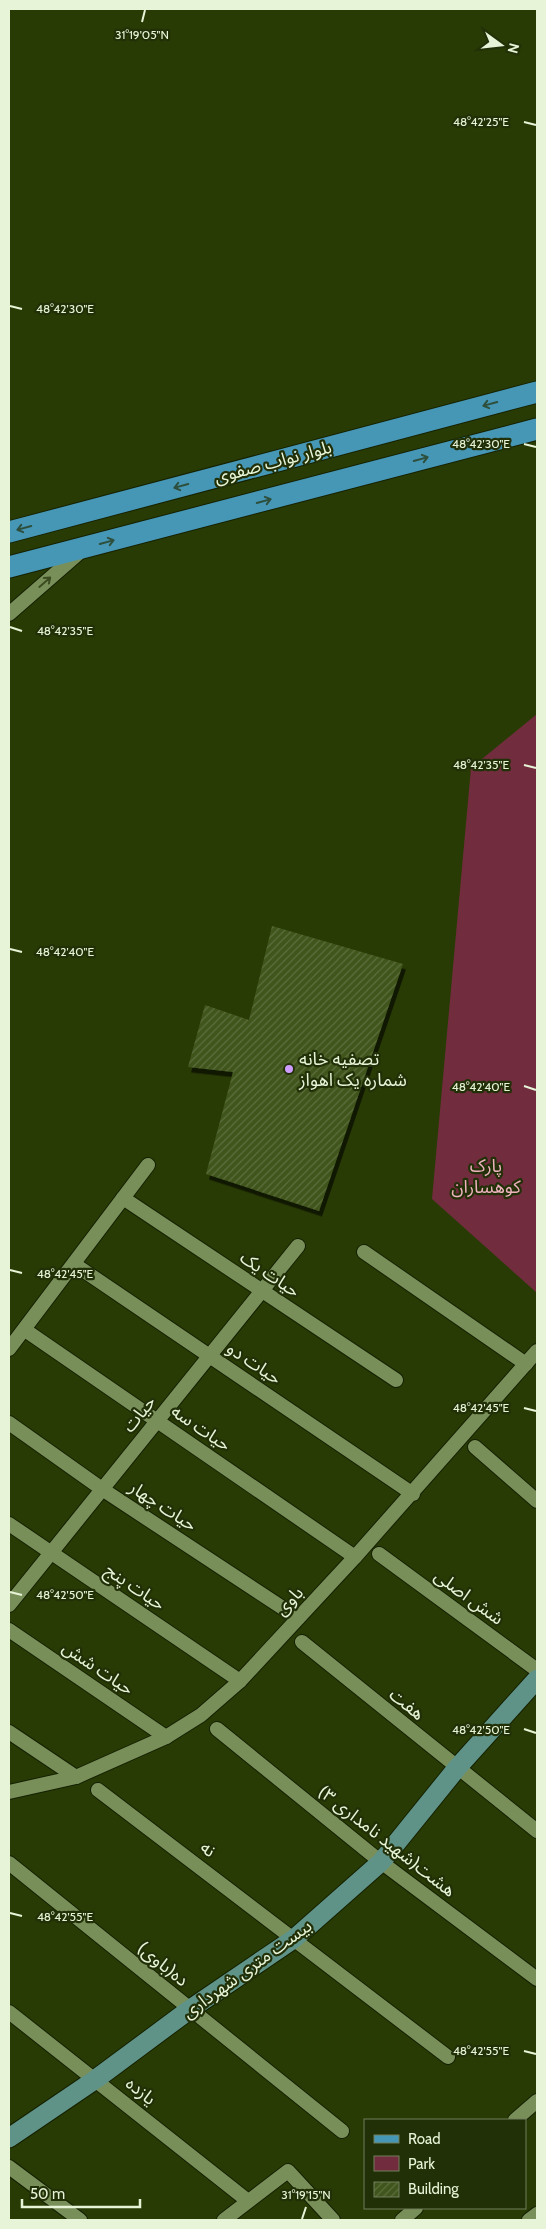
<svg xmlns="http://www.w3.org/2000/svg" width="546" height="2229" font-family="Cabin,'Noto Sans Arabic',sans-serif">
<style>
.park{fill:#712d3e}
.building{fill:url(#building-hatch);filter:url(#shadow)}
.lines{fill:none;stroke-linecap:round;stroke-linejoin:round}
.street-casing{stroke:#142100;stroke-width:16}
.secondary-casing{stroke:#142100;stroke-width:21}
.primary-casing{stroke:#142100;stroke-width:23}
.street{stroke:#798f5a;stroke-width:14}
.secondary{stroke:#609388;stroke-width:19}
.primary{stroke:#4696b6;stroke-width:21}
.oneway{stroke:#2d4f3c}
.oneway2{stroke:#3c4c21}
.ticks{fill:none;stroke:#e7f4d7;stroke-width:2}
.poi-dot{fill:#cf9dff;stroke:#223008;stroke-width:2}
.labels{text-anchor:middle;stroke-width:4.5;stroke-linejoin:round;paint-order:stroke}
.street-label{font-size:18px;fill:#e7f4d7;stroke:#223008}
.poi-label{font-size:18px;fill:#e7f4d7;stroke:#223008;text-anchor:start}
.park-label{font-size:18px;fill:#eeb3be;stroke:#223008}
.ticks-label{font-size:12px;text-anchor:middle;fill:#e7f4d7;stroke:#223008;stroke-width:4.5;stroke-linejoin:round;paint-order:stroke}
</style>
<defs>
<pattern id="building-hatch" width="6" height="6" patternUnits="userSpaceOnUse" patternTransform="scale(1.25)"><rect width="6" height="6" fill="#40551d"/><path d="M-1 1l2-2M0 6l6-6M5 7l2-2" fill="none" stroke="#5c6e3d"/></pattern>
<filter id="shadow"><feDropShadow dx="3" dy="5.5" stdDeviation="0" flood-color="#0009"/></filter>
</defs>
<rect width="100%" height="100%" fill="#293b04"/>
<polygon class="park" points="537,714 537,1293 432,1199 471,768"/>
<polygon class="building" points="272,926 403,964 319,1211 206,1174 233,1072 188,1067 205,1005 249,1020"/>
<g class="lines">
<defs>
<g id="street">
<polyline points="9,614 80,552"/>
<polyline points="123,1198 396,1380"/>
<polyline points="364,1252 526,1364"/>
<polyline points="74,1264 413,1494"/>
<polyline points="25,1330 355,1557"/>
<polyline points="9,1349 148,1165"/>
<polyline points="9,1423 102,1489 298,1618"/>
<polyline points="475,1447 537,1501"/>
<polyline points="9,1524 240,1681"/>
<polyline points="379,1554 537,1670"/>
<polyline points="9,1605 298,1246"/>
<polyline points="9,1630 166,1737"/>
<polyline points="302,1642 537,1831"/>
<polyline points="217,1729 381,1862 537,1979"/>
<polyline points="9,1732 76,1777"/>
<polyline points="98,1790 448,2057"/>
<polyline points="9,1792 76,1777 166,1737 201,1715 240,1681 355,1557 537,1351"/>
<polyline points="9,1863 342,2131"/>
<polyline points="9,2012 248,2201"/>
<polyline points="515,2120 537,2101"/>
<polyline points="9,2167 80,2220"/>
<polyline points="224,2220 288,2171 333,2220"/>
<polyline points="402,2220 416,2208"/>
<polyline points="529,2220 537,2214"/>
</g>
<polyline id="secondary" points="9,2138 96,2079 189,2010 295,1938 381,1862 457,1768 537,1679"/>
<g id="primary">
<polyline points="9,532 537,392"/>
<polyline points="9,567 537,429"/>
</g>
</defs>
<use href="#street" class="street-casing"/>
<use href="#secondary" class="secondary-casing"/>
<use href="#primary" class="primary-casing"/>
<use href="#street" class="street"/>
<use href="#secondary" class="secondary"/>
<use href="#primary" class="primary"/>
</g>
<defs><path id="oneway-shaft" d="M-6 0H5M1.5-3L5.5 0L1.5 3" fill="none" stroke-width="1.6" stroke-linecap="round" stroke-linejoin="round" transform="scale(1.25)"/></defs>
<g class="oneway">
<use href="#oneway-shaft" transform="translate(490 404) rotate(165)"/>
<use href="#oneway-shaft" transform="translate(421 459) rotate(-15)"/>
<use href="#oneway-shaft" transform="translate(181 486) rotate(165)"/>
<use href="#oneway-shaft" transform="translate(264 501) rotate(-15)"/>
<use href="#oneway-shaft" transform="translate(24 528) rotate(165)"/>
<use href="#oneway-shaft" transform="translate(107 542) rotate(-15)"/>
</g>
<use class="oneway2" href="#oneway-shaft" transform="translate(45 582) rotate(-41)"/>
<path class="ticks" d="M142 22 145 10M524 122 536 125M10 306 22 309M524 444 536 447M10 627 22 631M524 765 536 768M10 949 22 952M524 1086 536 1090M10 1270 22 1273M524 1408 536 1411M10 1592 22 1595M524 1729 536 1733M10 1913 22 1916M524 2051 536 2054M302 2219 306 2207"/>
<circle class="poi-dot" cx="289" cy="1069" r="5"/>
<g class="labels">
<g class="street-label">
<text transform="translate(273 462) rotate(-15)" y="6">بلوار نواب صفوی</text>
<text transform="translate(270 1274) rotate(34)" y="6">حیات یک</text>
<text transform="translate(254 1363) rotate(34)" y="6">حیات دو</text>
<text transform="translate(139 1414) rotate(-51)" y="6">حیات</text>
<text transform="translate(201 1428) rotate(34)" y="6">حیات سه</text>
<text transform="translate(163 1506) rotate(33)" y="6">حیات چهار</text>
<text transform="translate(135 1587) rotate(34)" y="6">حیات پنج</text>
<text transform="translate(469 1597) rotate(36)" y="6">شش اصلی</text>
<text transform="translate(289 1601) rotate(-47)" y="6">باوی</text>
<text transform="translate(98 1668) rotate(34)" y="6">حیات شش</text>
<text transform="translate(407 1704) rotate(39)" y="6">هفت</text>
<text transform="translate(387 1841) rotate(38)" y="6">هشت(شهید نامداری ۳)</text>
<text transform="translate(208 1849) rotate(37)" y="6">نه</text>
<text transform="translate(163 1964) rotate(39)" y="6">ده(باوی)</text>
<text transform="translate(247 1969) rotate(-36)" y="6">بیست متری شهرداری</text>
<text transform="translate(141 2091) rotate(39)" y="6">یازده</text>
</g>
<g class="poi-label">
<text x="299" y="1065">تصفیه خانه<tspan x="299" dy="21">شماره یک اهواز</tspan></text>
</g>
<g class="park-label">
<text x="486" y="1172">پارک<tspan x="486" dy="21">کوهساران</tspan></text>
</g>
</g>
<g class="ticks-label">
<text x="142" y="39">31°19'05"N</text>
<text x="481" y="126">48°42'25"E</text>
<text x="65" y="313">48°42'30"E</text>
<text x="481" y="448">48°42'30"E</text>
<text x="65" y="635">48°42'35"E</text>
<text x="481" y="769">48°42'35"E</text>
<text x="65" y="956">48°42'40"E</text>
<text x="481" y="1091">48°42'40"E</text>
<text x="65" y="1278">48°42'45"E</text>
<text x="481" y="1412">48°42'45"E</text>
<text x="65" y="1599">48°42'50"E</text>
<text x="481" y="1734">48°42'50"E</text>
<text x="65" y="1921">48°42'55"E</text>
<text x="481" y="2055">48°42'55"E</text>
<text x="306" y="2199">31°19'15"N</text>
</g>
<rect width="546" height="2229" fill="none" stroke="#e7f4d7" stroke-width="20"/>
<rect x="364" y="2119" width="162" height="90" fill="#223008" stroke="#717e5b"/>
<rect x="374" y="2135" width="25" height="8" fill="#4696b6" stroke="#717e5b"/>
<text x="408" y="2144" font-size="15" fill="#e7f4d7">Road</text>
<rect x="374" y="2156" width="25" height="15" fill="#712d3e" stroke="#717e5b"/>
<text x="408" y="2169" font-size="15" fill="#e7f4d7">Park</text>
<rect x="374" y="2182" width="25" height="15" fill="url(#building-hatch)" stroke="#717e5b"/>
<text x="408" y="2194" font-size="15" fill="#e7f4d7">Building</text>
<g transform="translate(501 45) rotate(105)" stroke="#223008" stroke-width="4" paint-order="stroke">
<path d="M0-4L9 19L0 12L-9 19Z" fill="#e7f4d7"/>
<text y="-8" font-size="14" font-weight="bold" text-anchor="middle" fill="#e7f4d7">N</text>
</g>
<path d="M22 2199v8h118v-8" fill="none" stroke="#e7f4d7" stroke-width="2.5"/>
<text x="30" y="2199" font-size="15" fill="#e7f4d7" stroke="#223008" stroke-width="4" paint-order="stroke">50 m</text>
</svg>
